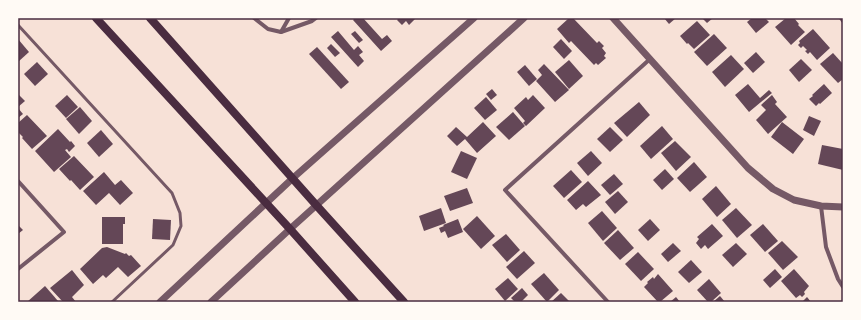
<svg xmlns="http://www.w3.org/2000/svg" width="861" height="320" font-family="Montserrat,sans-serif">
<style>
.building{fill:#644757}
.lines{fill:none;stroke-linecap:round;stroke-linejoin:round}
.service{stroke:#755966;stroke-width:3}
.minor{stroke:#755966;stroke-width:4}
.tertiary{stroke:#755966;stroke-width:7}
.secondary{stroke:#4a2c40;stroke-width:8}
.neatline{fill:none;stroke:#4a2c40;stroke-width:1.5}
</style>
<rect width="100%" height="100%" fill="#f7e1d7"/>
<g class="building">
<polygon points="355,18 363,18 382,39 387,35 392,41 381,51 353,20"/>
<polygon points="399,18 414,18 415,19 409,25 406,21 402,25 397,20"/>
<polygon points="569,18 573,18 597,43 599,41 604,46 602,48 606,53 604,56 606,58 598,65 596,63 594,65 571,41 569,43 557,29"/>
<polygon points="664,18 676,18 669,24"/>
<polygon points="702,18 713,18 707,23"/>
<polygon points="752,18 765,18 769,22 756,33 747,22"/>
<polygon points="786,18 794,18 799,24 798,25 805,32 791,45 775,27"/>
<polygon points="697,21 710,35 694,49 688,43 687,44 680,36"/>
<polygon points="813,29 830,48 817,60 810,52 808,54 805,51 807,50 803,46 801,48 798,45 800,43 799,41"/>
<polygon points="338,31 354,50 358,46 363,52 359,55 364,61 358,67 331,37"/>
<polygon points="355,31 363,40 359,43 351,34"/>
<polygon points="714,34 727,48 707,66 694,52"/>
<polygon points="18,39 29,52 18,62"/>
<polygon points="561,39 572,51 564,59 553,47"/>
<polygon points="331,44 340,53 335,57 327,48"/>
<polygon points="317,47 349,82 341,89 309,54"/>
<polygon points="756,52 765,62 753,73 744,63"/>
<polygon points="833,53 843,64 843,79 838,83 820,64"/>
<polygon points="731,55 744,69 725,87 712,72"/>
<polygon points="801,59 812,70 799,82 789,70"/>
<polygon points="569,60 583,76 569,89 555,72"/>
<polygon points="37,62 48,74 35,86 24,74"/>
<polygon points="544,64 569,90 555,102 536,81 542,75 538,70"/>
<polygon points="525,65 537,79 529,86 517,72"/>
<polygon points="748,84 760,98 769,90 772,93 749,112 735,95"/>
<polygon points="824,84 832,93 820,104 819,103 816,106 809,99 813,96 812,95"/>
<polygon points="492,89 497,95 491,100 486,94"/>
<polygon points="18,94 25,101 18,107"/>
<polygon points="67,95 78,107 66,118 55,106"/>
<polygon points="533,95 545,108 526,126 523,123 525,121 514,108 526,97 528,100"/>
<polygon points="772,95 777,102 775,104 787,117 768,134 756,120 766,110 761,105"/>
<polygon points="486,97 497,110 485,120 474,108"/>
<polygon points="639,102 650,115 627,137 614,123"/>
<polygon points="80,107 92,121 79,134 66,119"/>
<polygon points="18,108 23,114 18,118"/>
<polygon points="513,112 525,126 509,140 496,127"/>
<polygon points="27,115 47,136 32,149 22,138 23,137 18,132 18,123"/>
<polygon points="809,116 821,121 814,136 803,130"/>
<polygon points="483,122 496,136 477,153 465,139 457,146 447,136 456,127 467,137"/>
<polygon points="782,122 804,139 793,154 771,137"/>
<polygon points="662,126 673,139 651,159 640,146"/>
<polygon points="610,127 623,140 610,152 597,139"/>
<polygon points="58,129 70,142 71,141 75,146 69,152 67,149 65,150 71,157 54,172 35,151"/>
<polygon points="101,130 113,144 99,157 87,143"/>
<polygon points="675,141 691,157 676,171 661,153"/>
<polygon points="822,145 843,149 843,170 818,164"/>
<polygon points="461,151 477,158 467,179 451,172"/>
<polygon points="591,151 602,163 588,176 577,163"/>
<polygon points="74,156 94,177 80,190 71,180 70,181 59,169"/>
<polygon points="694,162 707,177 690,192 677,178"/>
<polygon points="665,169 674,179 662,190 653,180"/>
<polygon points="571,170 582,182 564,198 553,186"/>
<polygon points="104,172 115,185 121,180 133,193 120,205 109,193 96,205 83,191"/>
<polygon points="614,174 623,184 610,195 601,185"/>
<polygon points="588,181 601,195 586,207 583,204 576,210 567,200"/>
<polygon points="716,186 731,204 717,217 702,199"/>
<polygon points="467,188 473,203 450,211 444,196"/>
<polygon points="618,191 628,202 615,214 605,202"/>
<polygon points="441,208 446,223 424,231 419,216"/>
<polygon points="736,208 752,225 737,238 722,220"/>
<polygon points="602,211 617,228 603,241 588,223"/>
<polygon points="477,216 495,236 481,249 463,229"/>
<polygon points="102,217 125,217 125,224 123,224 123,244 102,244"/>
<polygon points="153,219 171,220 170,240 152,239"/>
<polygon points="458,219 463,232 448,238 445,231 441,233 439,228 444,226 443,225"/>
<polygon points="650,219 660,230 648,241 638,230"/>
<polygon points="712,224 723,236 708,249 705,245 701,249 696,243 699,239 697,237"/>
<polygon points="763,224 778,241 765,252 750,235"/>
<polygon points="18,225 23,230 18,234"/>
<polygon points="618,230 634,248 620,260 604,243"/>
<polygon points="506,234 520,250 507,262 492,245"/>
<polygon points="782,241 798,257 783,270 768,253"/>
<polygon points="673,243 681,251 668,262 661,254"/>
<polygon points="736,243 747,254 733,267 722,255"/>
<polygon points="107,247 125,254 126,253 129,256 131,255 141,266 128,277 118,267 106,278 103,275 93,284 80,269 102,248"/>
<polygon points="524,251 535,263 517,279 506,267"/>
<polygon points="638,252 654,269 641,281 625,264"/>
<polygon points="691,260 702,272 689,283 678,272"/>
<polygon points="775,269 782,277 770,288 763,280"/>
<polygon points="794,269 809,286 804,292 805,294 802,297 800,295 796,298 781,281"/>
<polygon points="72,270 84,285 72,297 76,302 63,302 50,288"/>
<polygon points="544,273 559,290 547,302 531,284"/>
<polygon points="658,274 673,291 660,302 658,302 644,287 648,283 647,282 653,277 654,279"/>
<polygon points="508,278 518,289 505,301 495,289"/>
<polygon points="709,279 721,293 711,302 708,302 697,290"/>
<polygon points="45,286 58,301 57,302 27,302"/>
<polygon points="522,288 528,295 521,302 515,302 511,298"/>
<polygon points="561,293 570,302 551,302"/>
<polygon points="720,296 725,302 713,302"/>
<polygon points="676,297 680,302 670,302"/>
<polygon points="807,297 811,302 802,302"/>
</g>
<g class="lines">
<polyline class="service" points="18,25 172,193 180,213 181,226 173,245 112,302"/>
<g class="minor">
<polyline points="254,18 268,29 281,32 312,21 316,18"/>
<polyline points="841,18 843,21"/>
<polyline points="281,32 289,18"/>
<polyline points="18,181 64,232 18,269"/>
<polyline points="821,206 826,247 838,279 843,287"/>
<polyline points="608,302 505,190 650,59"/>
</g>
<g class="tertiary">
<polyline points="613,18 748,168 773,189 794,200 821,206 843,207"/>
<polyline points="160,302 293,178 474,18"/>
<polyline points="211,302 290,229 524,18"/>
</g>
<g class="secondary">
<polyline points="96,18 290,229 355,302"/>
<polyline points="150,18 317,206 404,302"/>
</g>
</g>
<rect width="861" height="320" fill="none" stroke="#fffaf5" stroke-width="38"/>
<rect x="19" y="19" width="823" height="282" class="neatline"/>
</svg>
